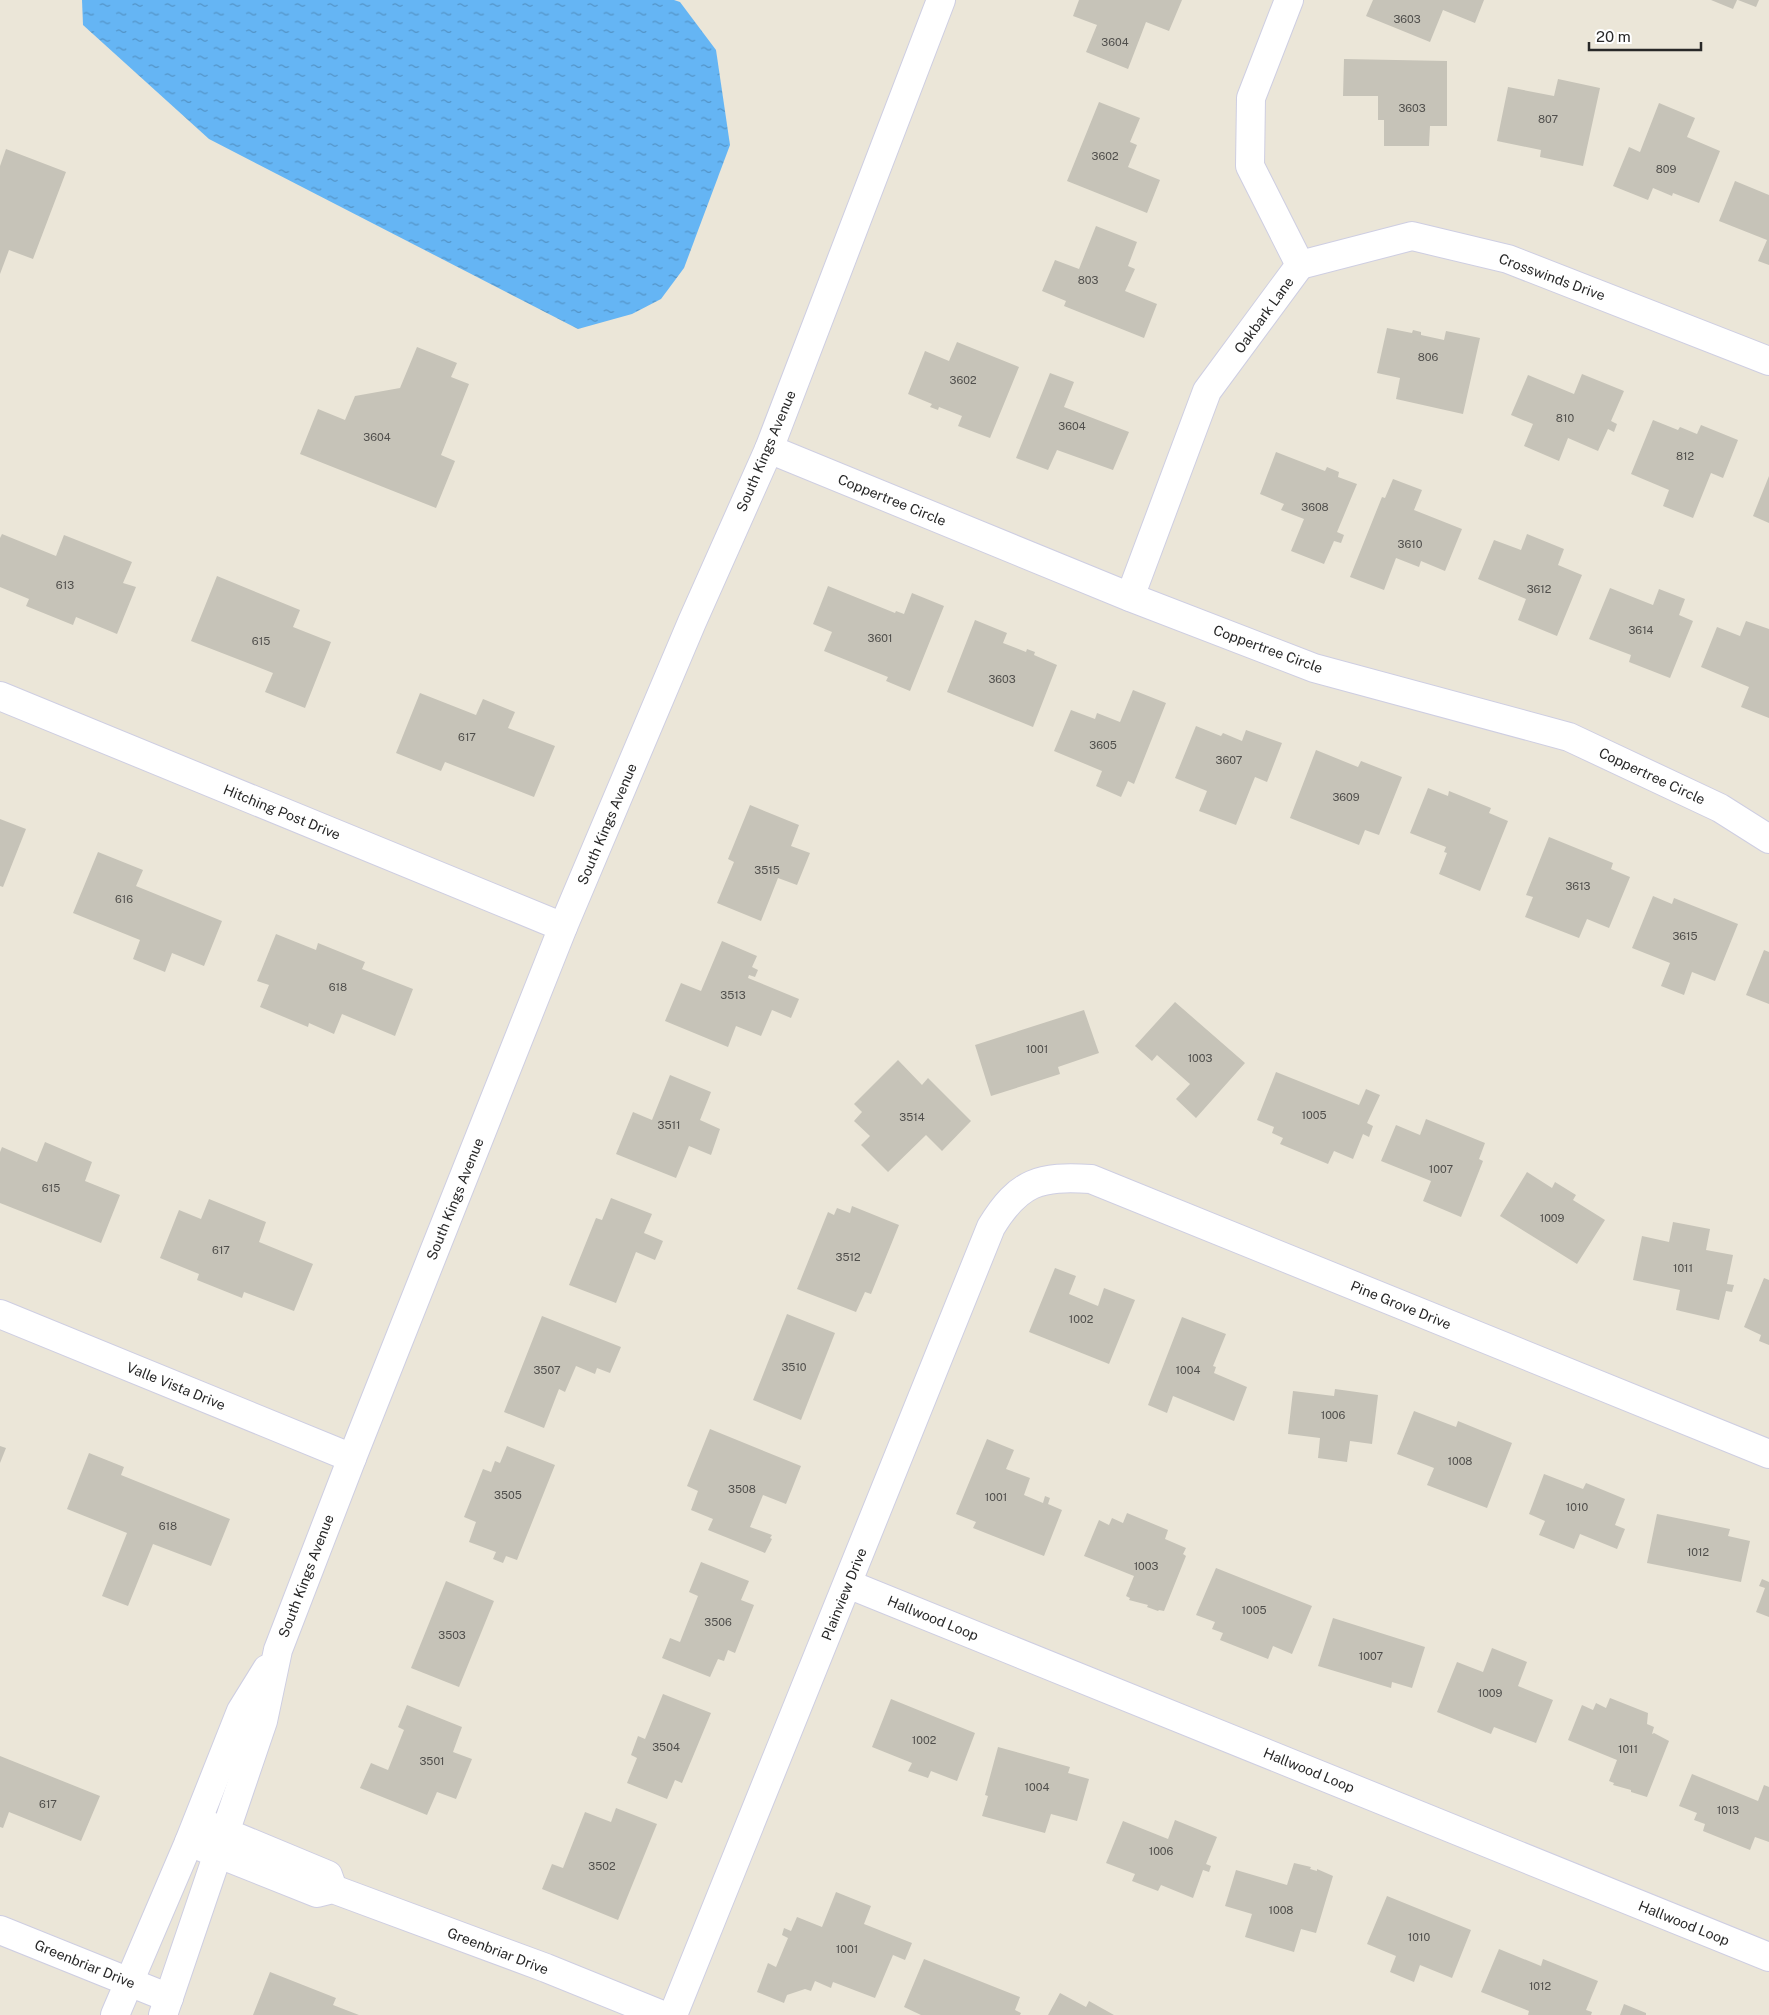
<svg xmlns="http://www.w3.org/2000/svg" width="1769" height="2015" font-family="'Public Sans',sans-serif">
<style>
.water{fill:url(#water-ripples)}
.building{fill:#c6c3b8}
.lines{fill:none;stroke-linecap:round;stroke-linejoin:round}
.minor-casing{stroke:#cecee2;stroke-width:30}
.tertiary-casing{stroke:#cecee2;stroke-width:30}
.minor{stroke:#fff;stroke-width:28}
.tertiary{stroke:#fff;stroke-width:28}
.labels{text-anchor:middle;stroke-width:5;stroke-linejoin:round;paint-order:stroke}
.number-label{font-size:11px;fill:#504f4c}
.street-label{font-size:14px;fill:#282828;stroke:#fff}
</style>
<defs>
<pattern id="water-ripples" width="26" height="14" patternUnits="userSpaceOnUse" patternTransform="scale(1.25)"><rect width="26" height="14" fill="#65b5f4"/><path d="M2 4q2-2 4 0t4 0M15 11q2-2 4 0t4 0" fill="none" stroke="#5393c6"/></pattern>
</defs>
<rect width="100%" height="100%" fill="#ebe6d8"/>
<polygon class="water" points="82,0 674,0 680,2 716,50 730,145 684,268 661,299 632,314 578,329 209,139 83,25"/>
<g class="building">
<polygon points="1079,0 1182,0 1169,31 1146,22 1128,69 1086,52 1097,25 1073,16"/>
<polygon points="1373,0 1484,0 1475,23 1443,10 1430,42 1366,16"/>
<polygon points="1711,0 1737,0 1733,9"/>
<polygon points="1738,0 1759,0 1756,7"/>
<polygon points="1344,59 1447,61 1447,126 1430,126 1429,146 1384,146 1384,120 1378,120 1378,96 1343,96"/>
<polygon points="1558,79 1600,88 1583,166 1540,157 1541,150 1497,141 1508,87 1554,96"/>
<polygon points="1099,102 1140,118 1130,142 1137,145 1128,167 1160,180 1147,213 1067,181"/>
<polygon points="1659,103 1695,118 1687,137 1720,151 1699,203 1673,193 1672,196 1653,188 1648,200 1613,186 1629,147 1640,152"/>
<polygon points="6,149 66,172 33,259 9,250 0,274 0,166"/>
<polygon points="1735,181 1769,195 1769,265 1758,261 1767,240 1719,221"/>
<polygon points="1096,226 1137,242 1128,266 1135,269 1125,291 1157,304 1144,338 1064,306 1066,301 1042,291 1055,260 1079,269"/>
<polygon points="1387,328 1412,333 1413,330 1421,332 1421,335 1444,340 1446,331 1480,338 1463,414 1396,399 1400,378 1377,373"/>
<polygon points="957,342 1019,367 990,438 958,426 962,416 939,407 938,410 930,407 932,404 908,394 925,351 949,361"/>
<polygon points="417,347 457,363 451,377 469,384 441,455 455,461 436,508 300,454 318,409 345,420 355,396 400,388"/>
<polygon points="1050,373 1074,382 1064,407 1129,432 1113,470 1057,450 1048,470 1016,458"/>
<polygon points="1582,374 1624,391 1611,421 1617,424 1614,432 1608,429 1598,451 1568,438 1559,461 1524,446 1533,424 1511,415 1528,375 1574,394"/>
<polygon points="1653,420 1678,430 1680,427 1697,434 1701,425 1738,440 1723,478 1711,473 1693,518 1663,506 1669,490 1631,474"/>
<polygon points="1276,452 1325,471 1327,467 1339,472 1338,477 1357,484 1337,532 1344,535 1341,543 1334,541 1324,564 1291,551 1304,519 1281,510 1284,504 1260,494"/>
<polygon points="1769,476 1769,523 1753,516"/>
<polygon points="1393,479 1422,490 1414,510 1462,529 1445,571 1421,561 1419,567 1396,558 1384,590 1350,577 1382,497 1385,498"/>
<polygon points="2,534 56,556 64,535 132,562 123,583 136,587 117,634 76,617 73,625 26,606 29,599 0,587 0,538"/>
<polygon points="1527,534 1564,549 1558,565 1582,575 1557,636 1518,620 1526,599 1478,579 1494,540 1521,550"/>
<polygon points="217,576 300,610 293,627 331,642 305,708 265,692 273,673 191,641"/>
<polygon points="828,586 895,613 896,611 904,614 912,593 944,606 910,691 886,681 888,677 824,651 832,632 813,624"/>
<polygon points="1610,588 1653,605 1659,589 1685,599 1679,615 1693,621 1670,678 1629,662 1631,655 1589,639"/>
<polygon points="975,620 1007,633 1003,643 1026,652 1027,649 1035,652 1034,655 1057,665 1033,727 947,692"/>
<polygon points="1746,621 1769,629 1769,718 1741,707 1749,687 1701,667 1717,627 1740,636"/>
<polygon points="1133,690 1166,703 1134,784 1128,781 1121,797 1096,786 1102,771 1054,751 1071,710 1095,719 1097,713 1120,722"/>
<polygon points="420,693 476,715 483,699 515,712 508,728 555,746 534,797 445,762 441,771 396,753"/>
<polygon points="1196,726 1221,736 1223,733 1242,741 1246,730 1282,743 1267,782 1255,777 1236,825 1199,811 1207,791 1175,778"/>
<polygon points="1316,750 1358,767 1361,761 1402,777 1379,835 1365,830 1359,845 1290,818"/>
<polygon points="1428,788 1448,796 1449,791 1491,808 1489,813 1508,821 1480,891 1439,874 1447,853 1444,852 1446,847 1410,833"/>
<polygon points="750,805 799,825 791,846 810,853 797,885 778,878 761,921 717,903 734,862 728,859"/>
<polygon points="0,819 26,829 3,887 0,886"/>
<polygon points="1549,837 1613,863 1611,869 1630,877 1609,928 1587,919 1579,938 1525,917 1533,897 1526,895"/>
<polygon points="98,852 143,870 136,886 222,921 204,966 172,953 165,972 133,959 140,940 73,913"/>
<polygon points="1653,896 1672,904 1674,898 1738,924 1715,981 1692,972 1684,995 1661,986 1670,963 1632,948"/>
<polygon points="276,934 316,950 318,943 365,962 362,969 413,989 395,1036 342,1014 334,1034 309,1023 308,1027 260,1007 269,985 257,981"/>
<polygon points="722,941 757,956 752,967 758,970 755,977 749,975 748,978 799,999 791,1018 772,1010 761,1036 736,1026 728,1047 665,1021 681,983 701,991"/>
<polygon points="1764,950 1769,952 1769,1004 1746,995"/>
<polygon points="1175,1002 1245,1063 1196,1118 1176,1099 1190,1084 1157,1055 1152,1061 1135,1046"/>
<polygon points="1084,1010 1099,1053 1058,1067 1060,1074 991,1096 975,1045"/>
<polygon points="898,1060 922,1085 928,1078 971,1121 942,1151 926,1135 888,1172 861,1145 870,1136 854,1121 862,1112 854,1104"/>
<polygon points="1276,1072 1359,1105 1366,1089 1380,1095 1367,1123 1373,1126 1369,1137 1363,1134 1353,1159 1334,1151 1328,1164 1280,1144 1283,1138 1272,1133 1274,1127 1257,1120"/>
<polygon points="670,1075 711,1092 700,1120 720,1129 711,1155 689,1146 676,1178 616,1154 633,1112 652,1120"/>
<polygon points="1426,1119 1485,1143 1479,1159 1483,1161 1461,1217 1423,1201 1431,1181 1381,1161 1396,1125 1420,1135"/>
<polygon points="45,1142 92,1162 85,1181 120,1195 101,1243 0,1203 0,1152 2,1147 37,1162"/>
<polygon points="1527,1172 1552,1188 1555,1182 1576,1195 1573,1200 1605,1220 1577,1264 1500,1216"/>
<polygon points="611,1198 652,1214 644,1233 663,1241 655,1260 636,1252 616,1303 569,1285 596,1218 602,1220"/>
<polygon points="209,1199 266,1222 259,1242 313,1264 294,1311 244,1292 242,1298 197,1280 199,1274 160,1258 179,1210 201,1219"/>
<polygon points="852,1206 899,1225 871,1294 865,1292 856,1312 797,1289 828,1212 834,1215 837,1208 850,1213"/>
<polygon points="1673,1222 1710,1229 1706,1250 1733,1255 1727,1284 1734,1285 1732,1292 1726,1291 1719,1320 1676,1310 1680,1290 1633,1280 1642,1236 1669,1242"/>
<polygon points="1055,1268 1076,1276 1069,1294 1098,1306 1104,1288 1135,1300 1109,1364 1029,1332"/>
<polygon points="1764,1278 1769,1280 1769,1345 1759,1341 1761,1335 1744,1327"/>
<polygon points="787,1314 835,1333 801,1420 753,1400"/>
<polygon points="542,1316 621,1347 610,1373 597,1368 595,1374 576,1366 565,1392 559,1389 544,1428 504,1412"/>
<polygon points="1182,1317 1226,1334 1213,1366 1216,1367 1214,1373 1247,1387 1234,1421 1173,1396 1167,1413 1148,1405"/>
<polygon points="1335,1389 1378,1395 1372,1444 1350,1441 1347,1462 1318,1458 1320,1438 1288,1434 1293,1391 1334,1396"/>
<polygon points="1414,1411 1456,1427 1458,1421 1512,1443 1487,1508 1427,1485 1434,1468 1397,1454"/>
<polygon points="710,1429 801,1466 786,1504 763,1495 750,1527 772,1535 770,1538 772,1539 765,1553 708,1530 713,1519 691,1510 698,1491 687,1486"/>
<polygon points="987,1439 1014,1450 1006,1469 1030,1478 1024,1495 1043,1503 1045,1496 1050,1498 1048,1504 1062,1510 1044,1556 973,1528 976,1522 956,1514"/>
<polygon points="0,1446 6,1448 0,1463"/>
<polygon points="507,1446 555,1465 517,1560 506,1556 503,1563 493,1559 496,1552 469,1542 476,1522 464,1517 483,1469 491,1472 495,1461 500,1463"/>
<polygon points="89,1453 124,1467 121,1475 230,1519 211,1566 153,1544 128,1606 102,1596 127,1533 67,1509"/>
<polygon points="1544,1474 1583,1489 1586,1483 1625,1499 1615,1525 1625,1529 1617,1549 1580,1534 1574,1549 1539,1535 1545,1521 1529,1514"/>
<polygon points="1127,1513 1168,1530 1165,1539 1186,1548 1183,1554 1186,1556 1164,1611 1159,1610 1158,1611 1147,1607 1148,1605 1129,1600 1130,1598 1126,1596 1134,1576 1084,1556 1099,1520 1109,1525 1112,1518 1123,1523"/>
<polygon points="1657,1514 1730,1529 1728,1536 1750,1541 1741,1582 1647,1563"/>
<polygon points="701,1562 749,1581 741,1600 754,1605 735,1653 728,1650 724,1661 718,1659 710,1677 662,1658 670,1638 680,1642 698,1596 689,1592"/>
<polygon points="1216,1568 1312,1606 1292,1654 1273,1646 1268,1659 1220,1640 1223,1633 1212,1629 1215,1622 1196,1615"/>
<polygon points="1762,1579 1769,1582 1769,1617 1756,1612 1765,1588 1759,1586"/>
<polygon points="446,1581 494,1601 459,1687 411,1668"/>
<polygon points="1333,1618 1425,1647 1412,1688 1392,1682 1391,1688 1318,1666"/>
<polygon points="1492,1648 1527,1662 1518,1686 1553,1700 1536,1743 1494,1727 1491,1734 1437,1712 1457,1662 1483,1672"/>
<polygon points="663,1694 711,1713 682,1783 675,1780 667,1799 627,1783 637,1758 631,1755 638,1736 645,1739"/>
<polygon points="1610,1698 1648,1713 1647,1724 1654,1727 1652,1734 1654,1733 1669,1741 1647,1797 1631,1792 1631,1790 1613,1785 1614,1783 1609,1781 1617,1760 1568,1740 1582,1705 1593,1710 1596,1703 1606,1708"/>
<polygon points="891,1699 975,1733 957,1781 931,1771 928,1778 908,1771 912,1763 872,1747"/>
<polygon points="407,1705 462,1727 453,1752 472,1759 456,1799 437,1792 427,1815 360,1788 371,1763 388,1770 404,1730 398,1727"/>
<polygon points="998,1747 1070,1767 1068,1773 1089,1779 1077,1821 1051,1814 1045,1833 982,1816 988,1796 985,1795"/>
<polygon points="0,1756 100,1796 81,1841 9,1812 3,1828 0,1827"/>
<polygon points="1692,1774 1758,1801 1764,1785 1769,1787 1769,1842 1755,1837 1750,1850 1703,1831 1705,1824 1694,1820 1697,1813 1679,1806"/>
<polygon points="616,1808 657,1824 618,1920 542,1889 552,1864 563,1868 585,1812 611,1822"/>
<polygon points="1175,1820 1217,1837 1206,1864 1211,1866 1209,1872 1203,1870 1193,1898 1161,1885 1158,1891 1132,1881 1135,1874 1106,1863 1123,1821 1168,1839"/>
<polygon points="1294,1863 1311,1867 1310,1869 1317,1871 1317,1869 1333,1876 1316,1933 1301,1929 1294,1952 1245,1937 1252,1914 1225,1906 1236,1870 1287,1885"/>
<polygon points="836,1892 871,1906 864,1924 912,1943 905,1960 893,1955 875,1998 833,1982 831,1988 815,1981 811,1991 805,1989 787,1995 784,2003 757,1992 768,1963 776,1967 788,1938 782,1935 784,1928 791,1931 797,1917 822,1927"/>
<polygon points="1387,1896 1471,1930 1452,1978 1420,1965 1414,1982 1390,1972 1396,1956 1367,1944"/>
<polygon points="1499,1949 1541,1966 1543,1959 1598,1981 1586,2010 1592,2012 1591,2015 1528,2015 1529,2011 1481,1992"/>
<polygon points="924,1959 1020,1997 1015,2010 1021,2013 1020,2015 921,2015 904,2007"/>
<polygon points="270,1972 336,1998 333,2005 359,2015 253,2015"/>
<polygon points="1060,1993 1086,2007 1089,2001 1114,2015 1048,2015"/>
<polygon points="1624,2004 1646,2013 1646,2015 1620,2015"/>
</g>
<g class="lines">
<defs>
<g id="minor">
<polyline points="1289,0 1251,98 1250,166 1300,265"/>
<polyline points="1300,265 1412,236 1508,259 1769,361"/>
<polyline points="769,449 1130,597 1314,668 1569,737 1720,808 1769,839"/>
<polyline points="1130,597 1207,391 1300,265"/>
<polyline points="0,696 563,927"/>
<polyline points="0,1314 352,1458"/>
<polyline points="848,1584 1769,1957"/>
<polyline points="198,1821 328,1875 333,1889"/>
<polyline points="189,1842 317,1893 333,1889 546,1968 662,2015"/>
<polyline points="0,1930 169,1998"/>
<path d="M673 2015 991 1227C1019 1181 1040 1176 1091 1179L1769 1454"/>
</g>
<g id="tertiary">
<polyline points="115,2015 189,1842 241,1711 267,1669"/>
<polyline points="163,2015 263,1721 278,1650 352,1458 563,927 692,622 769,449 941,0"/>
</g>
</defs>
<use href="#minor" class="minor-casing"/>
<use href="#tertiary" class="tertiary-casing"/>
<use href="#minor" class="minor"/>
<use href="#tertiary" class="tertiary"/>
</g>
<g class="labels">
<g class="number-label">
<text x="1407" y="23">3603</text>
<text x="1115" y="46">3604</text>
<text x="1412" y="112">3603</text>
<text x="1548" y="123">807</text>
<text x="1105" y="160">3602</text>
<text x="1666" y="173">809</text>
<text x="1088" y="284">803</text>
<text x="1428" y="361">806</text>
<text x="963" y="384">3602</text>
<text x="1565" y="422">810</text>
<text x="1072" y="430">3604</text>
<text x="377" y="441">3604</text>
<text x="1685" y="460">812</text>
<text x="1315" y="511">3608</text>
<text x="1410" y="548">3610</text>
<text x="65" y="589">613</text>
<text x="1539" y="593">3612</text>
<text x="1641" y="634">3614</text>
<text x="880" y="642">3601</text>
<text x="261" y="645">615</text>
<text x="1002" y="683">3603</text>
<text x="467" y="741">617</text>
<text x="1103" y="749">3605</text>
<text x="1229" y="764">3607</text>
<text x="1346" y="801">3609</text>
<text x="767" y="874">3515</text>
<text x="1578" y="890">3613</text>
<text x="124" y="903">616</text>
<text x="1685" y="940">3615</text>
<text x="338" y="991">618</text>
<text x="733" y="999">3513</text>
<text x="1037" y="1053">1001</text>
<text x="1200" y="1062">1003</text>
<text x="1314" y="1119">1005</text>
<text x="912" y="1121">3514</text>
<text x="669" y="1129">3511</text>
<text x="1441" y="1173">1007</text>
<text x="51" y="1192">615</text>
<text x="1552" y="1222">1009</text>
<text x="221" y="1254">617</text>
<text x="848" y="1261">3512</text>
<text x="1683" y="1272">1011</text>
<text x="1081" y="1323">1002</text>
<text x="794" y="1371">3510</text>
<text x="547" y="1374">3507</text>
<text x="1188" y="1374">1004</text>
<text x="1333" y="1419">1006</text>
<text x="1460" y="1465">1008</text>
<text x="742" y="1493">3508</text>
<text x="508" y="1499">3505</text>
<text x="996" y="1501">1001</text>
<text x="1577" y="1511">1010</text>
<text x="168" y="1530">618</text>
<text x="1698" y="1556">1012</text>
<text x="1146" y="1570">1003</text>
<text x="1254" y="1614">1005</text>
<text x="718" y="1626">3506</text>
<text x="452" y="1639">3503</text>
<text x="1371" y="1660">1007</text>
<text x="1490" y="1697">1009</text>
<text x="924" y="1744">1002</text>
<text x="666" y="1751">3504</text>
<text x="1628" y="1753">1011</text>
<text x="432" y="1765">3501</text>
<text x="1037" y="1791">1004</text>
<text x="48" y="1808">617</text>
<text x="1728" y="1814">1013</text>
<text x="1161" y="1855">1006</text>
<text x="602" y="1870">3502</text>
<text x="1281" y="1914">1008</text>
<text x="1419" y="1941">1010</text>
<text x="847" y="1953">1001</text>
<text x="1540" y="1990">1012</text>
</g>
<g class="street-label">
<text transform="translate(1552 277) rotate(20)" y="5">Crosswinds Drive</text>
<text transform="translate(1264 315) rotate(-54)" y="5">Oakbark Lane</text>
<text transform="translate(766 451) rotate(-67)" y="5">South Kings Avenue</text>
<text transform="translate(892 500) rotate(22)" y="5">Coppertree Circle</text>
<text transform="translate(1268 649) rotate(20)" y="5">Coppertree Circle</text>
<text transform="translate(1652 776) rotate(25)" y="5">Coppertree Circle</text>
<text transform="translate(282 812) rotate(22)" y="5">Hitching Post Drive</text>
<text transform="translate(607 824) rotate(-67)" y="5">South Kings Avenue</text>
<text transform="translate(455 1199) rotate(-68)" y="5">South Kings Avenue</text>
<text transform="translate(1401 1305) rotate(22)" y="5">Pine Grove Drive</text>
<text transform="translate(176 1386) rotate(22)" y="5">Valle Vista Drive</text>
<text transform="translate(306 1576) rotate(-69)" y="5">South Kings Avenue</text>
<text transform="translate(844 1594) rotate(-68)" y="5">Plainview Drive</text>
<text transform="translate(933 1618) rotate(22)" y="5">Hallwood Loop</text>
<text transform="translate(1309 1770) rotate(22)" y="5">Hallwood Loop</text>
<text transform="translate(1684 1923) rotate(22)" y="5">Hallwood Loop</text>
<text transform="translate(498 1951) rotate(21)" y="5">Greenbriar Drive</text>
<text transform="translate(85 1964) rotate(22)" y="5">Greenbriar Drive</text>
</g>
</g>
<path d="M1589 42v8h112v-8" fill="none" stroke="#282828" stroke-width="2.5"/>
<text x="1596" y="42" font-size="15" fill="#282828" stroke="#ffffff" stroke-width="4" paint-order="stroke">20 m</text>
</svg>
